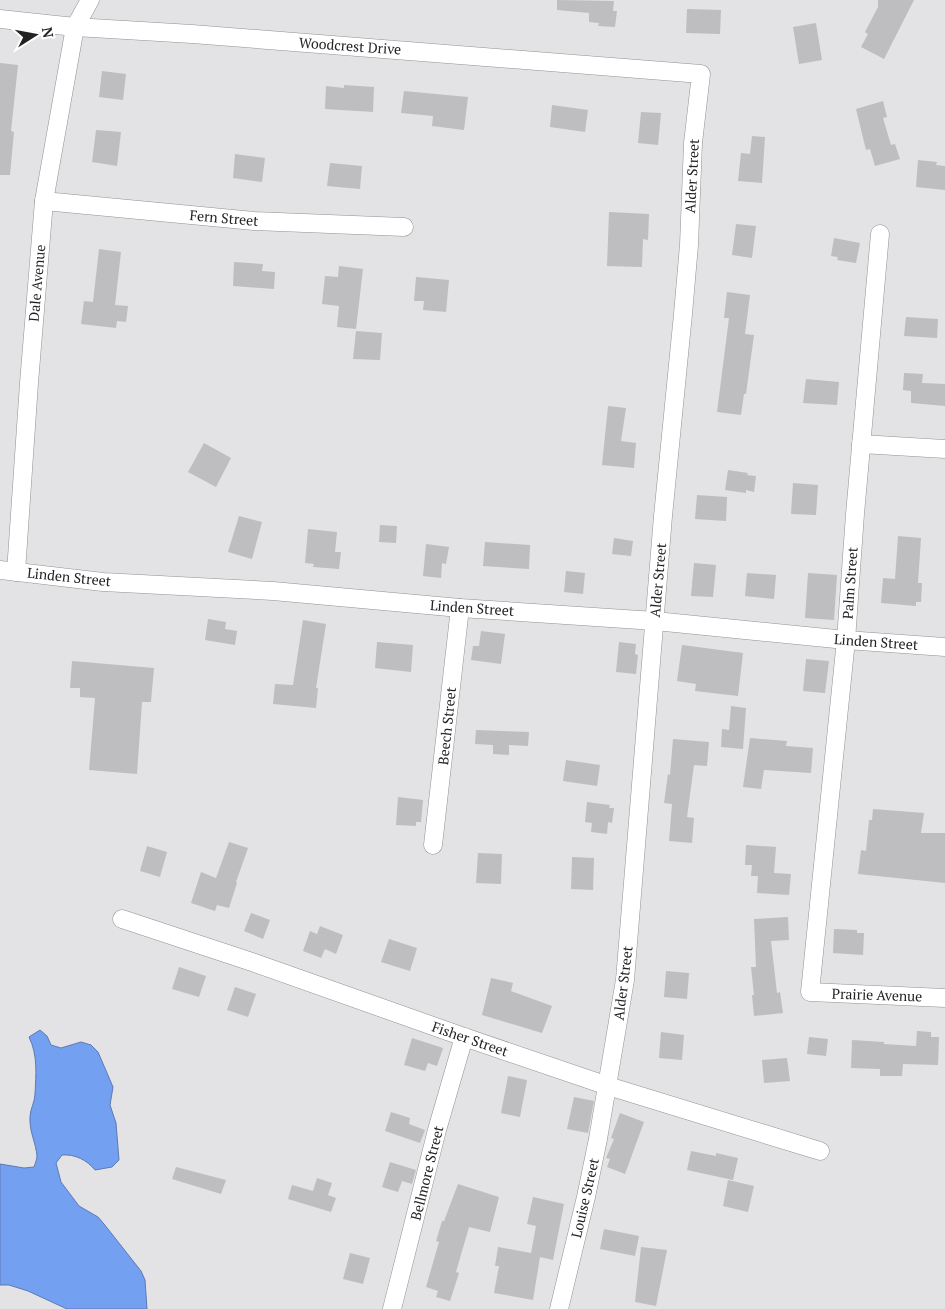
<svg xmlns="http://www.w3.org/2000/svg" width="945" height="1309" font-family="'PT Serif',serif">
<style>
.water{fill:#74a0f1;stroke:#5c7ab4}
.building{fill:#bebec1}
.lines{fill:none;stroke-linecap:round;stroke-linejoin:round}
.minor-casing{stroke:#929194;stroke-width:19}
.minor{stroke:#fff;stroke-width:18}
.labels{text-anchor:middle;stroke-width:4.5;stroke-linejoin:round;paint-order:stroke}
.street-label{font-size:14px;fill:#232324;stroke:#fff}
</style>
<rect width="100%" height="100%" fill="#e3e2e5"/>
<path class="water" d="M40 1030 47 1036 51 1045 61 1048 81 1042 91 1045 98 1052 113 1087 110 1105 116 1123 119 1160 112 1167 95 1170C87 1160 75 1154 62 1155L56 1163 61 1182 79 1206 98 1217 104 1224 141 1271 145 1280 147 1309H67L28 1291 9 1285H0V1164L24 1168 34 1167C35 1164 37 1159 37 1156 36 1143 29 1131 30 1117 30 1109 35 1102 35 1094 36 1075 38 1055 29 1037Z"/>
<g class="building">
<polygon points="557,0 614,1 613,11 617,11 615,27 598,26 599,23 589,22 589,13 557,10"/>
<polygon points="878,0 914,0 884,59 861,47 868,34 865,32 878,7"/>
<polygon points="687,9 721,10 720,34 686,33"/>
<polygon points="816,23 822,60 799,64 793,27"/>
<polygon points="0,63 18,65 11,131 14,132 10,175 0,175"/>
<polygon points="102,71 126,74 123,100 99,97"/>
<polygon points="344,85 374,87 373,112 325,109 326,86 344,88"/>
<polygon points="404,91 468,97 464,130 432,126 433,116 401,113"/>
<polygon points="883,101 887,117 883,118 891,145 895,144 900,159 875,166 870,149 866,150 856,109"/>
<polygon points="552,105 588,110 585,132 550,127"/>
<polygon points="641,112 661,113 658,145 638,143"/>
<polygon points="96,130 121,132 117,166 92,162"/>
<polygon points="752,136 765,137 762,183 738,181 741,153 750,154"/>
<polygon points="235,154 265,158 262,182 233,178"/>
<polygon points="918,160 937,162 936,165 945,166 945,190 916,187"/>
<polygon points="330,163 362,166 360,189 327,186"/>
<polygon points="609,212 649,214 648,240 643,239 642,267 607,266"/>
<polygon points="736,224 756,226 752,258 732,255"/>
<polygon points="834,238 860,243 856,263 837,260 838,257 831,256"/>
<polygon points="99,249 121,252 115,305 128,306 126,322 117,321 116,328 81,324 84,301 93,302"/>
<polygon points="234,262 263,264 262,271 275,272 274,289 233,286"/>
<polygon points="339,266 363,269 356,329 337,327 339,306 322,304 325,276 338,277"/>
<polygon points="416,277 449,280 446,312 423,310 424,301 414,301"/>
<polygon points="727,292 750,295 745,334 754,335 746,394 744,394 741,415 717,412 729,318 724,318"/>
<polygon points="906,317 938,319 937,338 904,336"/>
<polygon points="356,331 382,333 380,360 353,359"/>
<polygon points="904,373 923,374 922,383 945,384 945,406 911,403 911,391 903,390"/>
<polygon points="806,379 839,382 837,405 803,403"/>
<polygon points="608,406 626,408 621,441 636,443 634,468 602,465"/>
<polygon points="204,443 231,458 216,487 188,472"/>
<polygon points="728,470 748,473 747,475 756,476 754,492 746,490 746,493 725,490"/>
<polygon points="793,483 818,485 816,515 791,514"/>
<polygon points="697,495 727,497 726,521 695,519"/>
<polygon points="239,516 262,522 252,559 228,552"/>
<polygon points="380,525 397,526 396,543 379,542"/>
<polygon points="308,529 337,532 335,552 341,552 339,569 313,567 314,564 305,563"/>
<polygon points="898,536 921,538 918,583 922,583 921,602 916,602 916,606 881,603 883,578 895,579"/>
<polygon points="614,538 633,541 631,556 612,554"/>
<polygon points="485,542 530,545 529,569 483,566"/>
<polygon points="426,544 449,547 446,564 442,563 441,578 423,576"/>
<polygon points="694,563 716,565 713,597 691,596"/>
<polygon points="566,571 585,573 583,594 564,592"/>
<polygon points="747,573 776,575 774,599 745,596"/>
<polygon points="808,573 837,575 834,620 805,618"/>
<polygon points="208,619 226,622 225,629 237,631 235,645 205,640"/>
<polygon points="303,620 326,624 316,688 318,688 316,708 273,704 275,684 293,685"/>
<polygon points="481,631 505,634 501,664 471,660 473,646 479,646"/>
<polygon points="377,642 413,645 411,672 375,668"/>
<polygon points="619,642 636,644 635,654 638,655 636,674 616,672"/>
<polygon points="682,645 743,653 738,696 695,691 696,684 677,681"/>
<polygon points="806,659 829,661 825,693 803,691"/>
<polygon points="72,661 154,668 151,702 142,702 137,774 89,770 95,698 80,697 80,688 70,688"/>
<polygon points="731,706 746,708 743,749 721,747 722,729 729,730"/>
<polygon points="476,730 529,732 528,746 509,745 509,755 493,754 493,745 475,744"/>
<polygon points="750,738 787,741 786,746 813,748 811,773 764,770 761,789 743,787"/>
<polygon points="673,739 709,742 707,766 694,765 687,817 694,818 692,843 669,841 672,804 664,803 668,774 670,775"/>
<polygon points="566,760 600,765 597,786 563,781"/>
<polygon points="398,797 423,800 421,822 416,822 416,826 396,825"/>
<polygon points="587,802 610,805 609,808 614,808 612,823 608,822 607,834 591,832 592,823 585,822"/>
<polygon points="873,809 924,813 921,833 945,833 945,883 858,874 861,850 866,851 869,820 872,820"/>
<polygon points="229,842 248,848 236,882 237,883 229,908 217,905 215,911 191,903 201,872 216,878"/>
<polygon points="746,845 776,847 774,873 791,874 789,895 757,893 758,876 751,876 752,865 745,865"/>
<polygon points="147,846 167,852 160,877 140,871"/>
<polygon points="478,853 502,854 501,884 476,883"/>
<polygon points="572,857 594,858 593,890 571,889"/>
<polygon points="251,913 270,920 263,939 244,931"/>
<polygon points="788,917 789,940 771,941 777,993 780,992 783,1013 754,1016 752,995 754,995 751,967 756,967 754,919"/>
<polygon points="320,926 343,935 336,954 325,949 321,958 303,951 310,931 317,934"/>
<polygon points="834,929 857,930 857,933 864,933 863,955 833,953"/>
<polygon points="389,939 417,948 410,971 381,962"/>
<polygon points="179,967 206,976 199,997 172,989"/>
<polygon points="666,971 689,973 687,999 664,997"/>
<polygon points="491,978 513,983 511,991 552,1006 542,1033 482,1015"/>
<polygon points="235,987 256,994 248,1017 227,1010"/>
<polygon points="917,1031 931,1032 931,1037 939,1037 938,1065 903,1064 902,1076 880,1076 880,1069 851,1068 852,1040 884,1042 884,1044 916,1046"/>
<polygon points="661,1032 684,1035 682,1060 659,1058"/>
<polygon points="809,1037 828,1039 826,1056 807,1054"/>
<polygon points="412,1038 443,1048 437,1066 428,1063 425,1071 404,1065"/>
<polygon points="787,1058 790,1081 764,1083 762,1060"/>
<polygon points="508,1076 527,1080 520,1117 501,1113"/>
<polygon points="574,1097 594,1101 588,1133 567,1129"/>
<polygon points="391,1112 410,1118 409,1124 425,1130 420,1143 385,1131"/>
<polygon points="620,1113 644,1122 625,1174 607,1167 610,1159 606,1158 614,1139 611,1138"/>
<polygon points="691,1151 716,1156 716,1153 738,1158 733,1180 687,1170"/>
<polygon points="390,1162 416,1170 412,1184 402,1181 398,1192 382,1187"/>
<polygon points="176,1167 226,1180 221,1194 172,1179"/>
<polygon points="317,1178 332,1183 328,1195 336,1198 331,1212 288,1199 292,1185 313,1191"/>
<polygon points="728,1180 754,1186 748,1212 723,1206"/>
<polygon points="458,1184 499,1197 490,1232 469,1227 456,1272 459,1273 450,1301 436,1297 438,1291 426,1287 439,1242 436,1241 442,1221 444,1221"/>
<polygon points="533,1197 564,1204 553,1260 540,1257 533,1300 494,1293 499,1266 495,1266 498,1247 531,1253 536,1226 527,1224"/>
<polygon points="604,1229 639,1236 635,1256 600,1249"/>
<polygon points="641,1247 667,1250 656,1306 635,1302"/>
<polygon points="350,1253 370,1258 363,1284 343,1279"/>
</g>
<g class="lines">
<defs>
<g id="minor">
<polyline points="0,19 75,27 192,34 701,74 693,143 689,245 683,314 663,516 625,980 598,1139 586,1197 559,1309"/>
<polyline points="44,201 254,221 404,227"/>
<polyline points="880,234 855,514 846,640 810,992 945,998"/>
<polyline points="861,444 945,449"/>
<polyline points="0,570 103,582 273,591 460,608 655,621 846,640 945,647"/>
<polyline points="16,572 29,383 44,201 75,27 90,0"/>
<polyline points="433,845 460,608"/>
<polyline points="122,919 252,962 464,1037 608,1086 820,1151"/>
<polyline points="392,1309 437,1130 464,1037"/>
</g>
</defs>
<use href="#minor" class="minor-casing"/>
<use href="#minor" class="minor"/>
</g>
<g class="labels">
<g class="street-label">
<text transform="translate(350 46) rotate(4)" y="5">Woodcrest Drive</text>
<text transform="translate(692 176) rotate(-87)" y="5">Alder Street</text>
<text transform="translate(224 218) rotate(5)" y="5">Fern Street</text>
<text transform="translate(37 283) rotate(-85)" y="5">Dale Avenue</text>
<text transform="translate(69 577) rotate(6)" y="5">Linden Street</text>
<text transform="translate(658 580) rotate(-85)" y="5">Alder Street</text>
<text transform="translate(850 583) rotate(-86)" y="5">Palm Street</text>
<text transform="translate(472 608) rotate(4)" y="5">Linden Street</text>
<text transform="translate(876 642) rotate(4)" y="5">Linden Street</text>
<text transform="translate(447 726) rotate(-84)" y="5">Beech Street</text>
<text transform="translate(623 983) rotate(-83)" y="5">Alder Street</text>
<text transform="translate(877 995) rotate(2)" y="5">Prairie Avenue</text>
<text transform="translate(470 1039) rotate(19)" y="5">Fisher Street</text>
<text transform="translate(427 1173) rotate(-76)" y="5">Bellmore Street</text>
<text transform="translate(585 1198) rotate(-77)" y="5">Louise Street</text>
</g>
</g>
<g transform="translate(35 35) rotate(79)" stroke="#ffffff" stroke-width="4" paint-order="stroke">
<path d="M0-4L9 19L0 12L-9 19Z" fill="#232324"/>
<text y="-8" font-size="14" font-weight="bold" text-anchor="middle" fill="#232324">N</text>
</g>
</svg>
